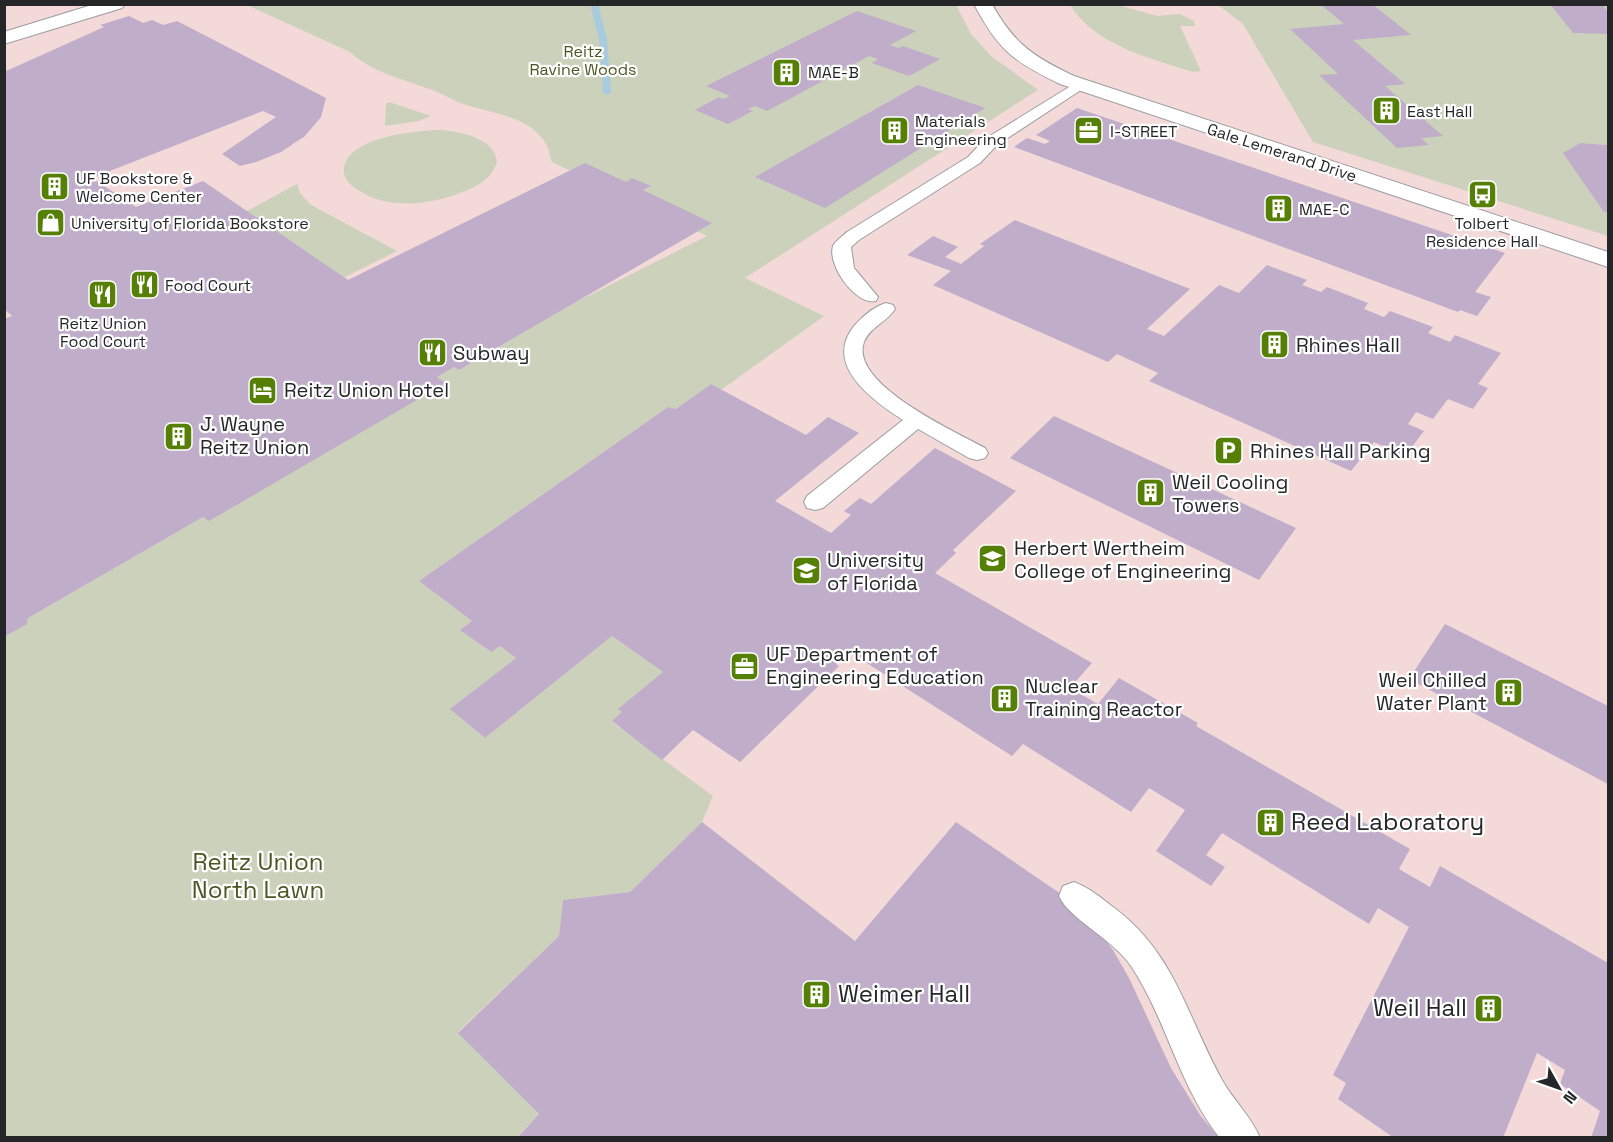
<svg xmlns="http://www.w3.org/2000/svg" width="1613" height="1142" font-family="'Space Grotesk',sans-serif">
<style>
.education{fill:#f4d9d9}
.green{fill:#ccd1bb}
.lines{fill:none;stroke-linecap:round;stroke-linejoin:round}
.stream{fill:#a8cbde;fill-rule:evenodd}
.building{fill:#c0adca}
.service-casing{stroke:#9c9ca2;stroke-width:2}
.minor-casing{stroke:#9c9ca2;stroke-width:2}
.service{fill:#fff;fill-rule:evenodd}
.minor{fill:#fff;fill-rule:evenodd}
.labels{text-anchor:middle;stroke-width:4.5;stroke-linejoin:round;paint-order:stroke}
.far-park-label{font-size:16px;fill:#4d5622;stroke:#fff}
.far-poi-label{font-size:16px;fill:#252628;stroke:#fff;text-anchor:start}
.far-street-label{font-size:16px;fill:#252628;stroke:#fff}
.poi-label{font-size:20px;fill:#252628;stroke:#fff;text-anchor:start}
.near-poi-label{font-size:24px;fill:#252628;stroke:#fff;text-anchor:start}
.near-park-label{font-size:24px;fill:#4d5622;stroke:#fff}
</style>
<rect width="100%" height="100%" fill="#e9e9ef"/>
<polygon class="education" points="5,5 1608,5 1608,1137 5,1138"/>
<g class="green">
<path d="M247 5H956L971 34 991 56 1038 90 745 278 824 316 721 390 711 384 676 409 668 407 419 581 472 621 461 630 490 652 500 646 516 658 451 709 485 738 612 636 663 672 612 722 713 796 702 822 630 892 563 900 559 936 458 1032 539 1114 517 1137H5L4 637 27 624 28 618 203 517 445 383 437 377 454 367 459 370 578 301 707 236 552 162C549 152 548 145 541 137 520 113 485 113 458 102 451 99 444 95 437 92 408 80 373 74 350 52Z"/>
<path d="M1070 5H1118L1157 16 1180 14 1194 21 1195 26H1180L1201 71 1193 72C1150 58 1096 46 1070 5Z"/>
<polygon points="1218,5 1608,5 1608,145 1580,143 1564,153 1604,211 1608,212 1608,236 1313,142 1243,24"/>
<polygon points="389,102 431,116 419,121 385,126 386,104"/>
<path d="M442 130C461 132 494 138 497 161 493 179 476 187 460 193 429 205 387 210 358 190 352 186 345 181 344 173 341 137 418 130 442 130Z"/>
<polygon points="297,184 300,193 311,205 397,251 311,294 212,230"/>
</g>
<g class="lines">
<polygon class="stream" points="590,4 598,4 607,39 611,93 607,95 603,93 599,39"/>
</g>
<g class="building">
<polygon points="1320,4 1372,4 1411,35 1353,40 1405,84 1385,86 1443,136 1421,138 1429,145 1397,148 1319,75 1338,74 1290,29 1344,24"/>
<polygon points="1550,4 1602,4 1608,12 1608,34 1573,33"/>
<polygon points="857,11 916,31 890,45 898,48 903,46 940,59 909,76 872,63 878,59 869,56 767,111 755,106 748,109 753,111 728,124 695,110 719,97 723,99 730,96 706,86"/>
<polygon points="129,16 143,23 152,20 163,25 177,21 326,98 321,117 305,136 281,152 256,162 240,166 222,154 276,117 263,111 92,178 136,207 203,181 348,280 585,163 626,182 632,178 651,186 643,190 712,223 459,370 454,367 437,377 446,383 209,521 203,517 28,618 27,624 4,637 4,319 12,316 4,309 4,72 104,27 100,25"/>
<polygon points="918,85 985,108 825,208 755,177"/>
<polygon points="1077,108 1505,253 1475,292 1491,297 1477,316 1460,310 1458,312 1014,147 1027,138 1045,144 1050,141 1036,135"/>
<polygon points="1580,143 1608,145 1608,212 1604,212 1563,153"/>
<polygon points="1015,220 1190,289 1147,329 1164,336 1219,285 1239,293 1267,265 1307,280 1302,285 1321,292 1327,287 1368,303 1364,309 1384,317 1390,311 1433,327 1428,333 1450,342 1455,335 1501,353 1478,384 1488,388 1473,409 1448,399 1433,419 1416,412 1408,424 1424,431 1405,456 1374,442 1351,471 1149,381 1158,373 1117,354 1108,362 933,285 951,271 907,255 933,236 958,247 945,257 961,264 984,246 980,244"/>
<polygon points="711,384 806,435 828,417 859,433 775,501 831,533 851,515 844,511 860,498 871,504 935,448 1016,491 953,550 956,553 935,573 1092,663 1070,688 1098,704 1119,678 1198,723 1196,726 1410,849 1399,869 1430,887 1440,866 1608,963 1608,1138 1591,1138 1600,1111 1560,1084 1565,1070 1537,1053 1503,1138 1394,1138 1338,1099 1346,1083 1333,1075 1409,927 1378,908 1369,924 1222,833 1206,855 1225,867 1211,886 1156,851 1185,810 1149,788 1131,812 1023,744 1012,756 848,651 836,664 839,666 740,762 693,730 662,760 612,721 622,712 618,709 663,672 612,636 485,738 450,709 516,658 500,646 491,652 460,630 472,621 419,581 668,407 676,409"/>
<polygon points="1054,416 1296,528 1259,580 1010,458"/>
<polygon points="1445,624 1608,706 1608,784 1409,679"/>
<polygon points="702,822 855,941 956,822 1061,894 1092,924 1113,950 1129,978 1171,1068 1200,1115 1219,1138 517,1138 539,1114 458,1033 559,936 563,900 630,892"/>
</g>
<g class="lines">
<defs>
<g id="service">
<path d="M1079 81 1084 82 1086 85 1084 88 997 145 980 163 859 240 851 247 854 268 878 297 876 301C856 306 827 265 833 246 835 241 843 236 847 232L968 157 985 139Z"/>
<path d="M886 303 893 305 895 309C887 322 870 327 864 342 849 384 956 432 985 448L988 453 985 458 977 460 969 458 918 429 823 508 815 510 807 508 804 502 807 496 903 420C872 400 822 364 855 325 863 316 875 306 886 303Z"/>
<path d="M1074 882C1087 887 1098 895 1109 904 1175 951 1185 1013 1222 1080 1233 1100 1251 1116 1260 1138H1220C1179 1087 1167 1020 1131 966 1113 939 1069 919 1059 896L1063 886Z"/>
</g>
<g id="minor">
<polygon points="95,4 125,4 122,8 4,44 4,32"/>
<path d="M974 4H992C1014 44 1034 57 1074 76L1608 252V267L1060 84C1014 62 998 50 974 4Z"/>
</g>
</defs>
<use href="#service" class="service-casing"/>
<use href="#minor" class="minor-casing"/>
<use href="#service" class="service"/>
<use href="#minor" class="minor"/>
</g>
<defs>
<symbol id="building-square" viewBox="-11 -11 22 22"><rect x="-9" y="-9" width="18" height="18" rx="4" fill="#568005" stroke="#fff"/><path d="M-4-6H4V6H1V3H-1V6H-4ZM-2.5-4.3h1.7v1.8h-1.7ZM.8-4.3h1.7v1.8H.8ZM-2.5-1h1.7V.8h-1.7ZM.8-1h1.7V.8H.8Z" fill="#fff"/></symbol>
<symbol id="office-square" viewBox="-11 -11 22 22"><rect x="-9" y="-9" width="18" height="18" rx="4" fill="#568005" stroke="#fff"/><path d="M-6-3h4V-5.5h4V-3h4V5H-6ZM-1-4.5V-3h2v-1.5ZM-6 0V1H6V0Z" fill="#fff"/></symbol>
<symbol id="bus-square" viewBox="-11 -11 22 22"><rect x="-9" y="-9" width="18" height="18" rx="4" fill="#568005" stroke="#fff"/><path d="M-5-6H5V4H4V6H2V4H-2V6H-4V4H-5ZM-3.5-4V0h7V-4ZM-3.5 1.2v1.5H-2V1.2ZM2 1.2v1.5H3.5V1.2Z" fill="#fff"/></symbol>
<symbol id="shop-square" viewBox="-11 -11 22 22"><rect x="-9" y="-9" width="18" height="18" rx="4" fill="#568005" stroke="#fff"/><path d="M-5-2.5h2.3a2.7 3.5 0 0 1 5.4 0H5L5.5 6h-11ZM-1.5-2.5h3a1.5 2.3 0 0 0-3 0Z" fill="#fff"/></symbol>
<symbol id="restaurant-square" viewBox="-11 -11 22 22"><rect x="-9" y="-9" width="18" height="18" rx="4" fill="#568005" stroke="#fff"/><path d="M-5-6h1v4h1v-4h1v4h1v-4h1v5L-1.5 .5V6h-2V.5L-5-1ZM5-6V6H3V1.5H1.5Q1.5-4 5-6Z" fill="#fff"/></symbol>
<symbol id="hotel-square" viewBox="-11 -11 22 22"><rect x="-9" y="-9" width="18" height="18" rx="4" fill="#568005" stroke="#fff"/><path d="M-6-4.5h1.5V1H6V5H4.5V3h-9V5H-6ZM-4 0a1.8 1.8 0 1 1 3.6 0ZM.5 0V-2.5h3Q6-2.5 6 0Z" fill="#fff"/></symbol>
<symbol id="parking-square" viewBox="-11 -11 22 22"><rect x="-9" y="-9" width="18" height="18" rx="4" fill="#568005" stroke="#fff"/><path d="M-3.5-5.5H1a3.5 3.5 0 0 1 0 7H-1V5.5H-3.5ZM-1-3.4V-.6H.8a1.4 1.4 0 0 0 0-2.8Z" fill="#fff"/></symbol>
<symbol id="university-square" viewBox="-11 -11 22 22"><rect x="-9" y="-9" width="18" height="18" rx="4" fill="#568005" stroke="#fff"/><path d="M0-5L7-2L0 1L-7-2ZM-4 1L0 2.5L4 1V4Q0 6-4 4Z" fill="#fff"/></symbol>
</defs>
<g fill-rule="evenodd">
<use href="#building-square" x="770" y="56" width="33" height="33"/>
<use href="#building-square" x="1370" y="94" width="33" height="33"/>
<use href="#building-square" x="878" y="114" width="33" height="33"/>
<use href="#office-square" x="1072" y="114" width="33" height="33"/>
<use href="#building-square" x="38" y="170" width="33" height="33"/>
<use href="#bus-square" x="1466" y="178" width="33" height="33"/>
<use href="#building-square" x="1262" y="192" width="33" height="33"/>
<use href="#shop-square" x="34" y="206" width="33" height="33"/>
<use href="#restaurant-square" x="128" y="268" width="33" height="33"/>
<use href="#restaurant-square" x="86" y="278" width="33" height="33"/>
<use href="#building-square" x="1258" y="328" width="33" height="33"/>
<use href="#restaurant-square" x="416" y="336" width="33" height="33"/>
<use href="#hotel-square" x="246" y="374" width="33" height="33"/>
<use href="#building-square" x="162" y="420" width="33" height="33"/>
<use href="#parking-square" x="1212" y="434" width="33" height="33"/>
<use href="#building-square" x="1134" y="476" width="33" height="33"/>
<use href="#university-square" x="976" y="542" width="33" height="33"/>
<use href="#university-square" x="790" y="554" width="33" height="33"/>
<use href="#office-square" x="728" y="650" width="33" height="33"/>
<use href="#building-square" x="1492" y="676" width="33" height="33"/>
<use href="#building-square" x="988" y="682" width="33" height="33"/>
<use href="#building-square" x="1254" y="806" width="33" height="33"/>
<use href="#building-square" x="800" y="978" width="33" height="33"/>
<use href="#building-square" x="1472" y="992" width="33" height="33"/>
</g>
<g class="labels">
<g class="far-park-label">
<text x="583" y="57">Reitz<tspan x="583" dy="18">Ravine Woods</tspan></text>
</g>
<g class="far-poi-label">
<text x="808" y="78">MAE-B</text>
<text x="1407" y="117">East Hall</text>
<text x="915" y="127">Materials<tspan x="915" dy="18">Engineering</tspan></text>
<text x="1110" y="137">I-STREET</text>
<text x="76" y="184">UF Bookstore &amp;<tspan x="76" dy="18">Welcome Center</tspan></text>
<text x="1299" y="215">MAE-C</text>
<text x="71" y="229">University of Florida Bookstore</text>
<text x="1482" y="229" text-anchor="middle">Tolbert<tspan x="1482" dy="18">Residence Hall</tspan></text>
<text x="165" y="291">Food Court</text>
<text x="103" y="329" text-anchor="middle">Reitz Union<tspan x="103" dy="18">Food Court</tspan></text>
</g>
<g class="far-street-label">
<text transform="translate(1282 152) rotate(18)" y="6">Gale Lemerand Drive</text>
</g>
<g class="poi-label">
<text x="1296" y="352">Rhines Hall</text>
<text x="453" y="360">Subway</text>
<text x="284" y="397">Reitz Union Hotel</text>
<text x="200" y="431">J. Wayne<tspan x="200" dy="23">Reitz Union</tspan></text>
<text x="1250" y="458">Rhines Hall Parking</text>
<text x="1172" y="489">Weil Cooling<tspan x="1172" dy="23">Towers</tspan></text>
<text x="1014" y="555">Herbert Wertheim<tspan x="1014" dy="23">College of Engineering</tspan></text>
<text x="827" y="567">University<tspan x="827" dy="23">of Florida</tspan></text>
<text x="766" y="661">UF Department of<tspan x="766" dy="23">Engineering Education</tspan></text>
<text x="1487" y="687" text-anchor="end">Weil Chilled<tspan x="1487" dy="23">Water Plant</tspan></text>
<text x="1025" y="693">Nuclear<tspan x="1025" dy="23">Training Reactor</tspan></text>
</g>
<g class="near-poi-label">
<text x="1291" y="830">Reed Laboratory</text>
<text x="838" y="1002">Weimer Hall</text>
<text x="1467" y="1016" text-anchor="end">Weil Hall</text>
</g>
<g class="near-park-label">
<text x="258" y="870">Reitz Union<tspan x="258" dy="28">North Lawn</tspan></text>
</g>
</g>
<rect width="1613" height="1142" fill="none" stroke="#252628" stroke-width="12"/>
<g transform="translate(1559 1088) rotate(130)" stroke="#ffffff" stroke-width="4.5" paint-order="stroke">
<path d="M0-4.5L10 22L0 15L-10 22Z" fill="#252628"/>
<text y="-9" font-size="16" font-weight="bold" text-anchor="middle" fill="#252628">N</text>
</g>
</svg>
